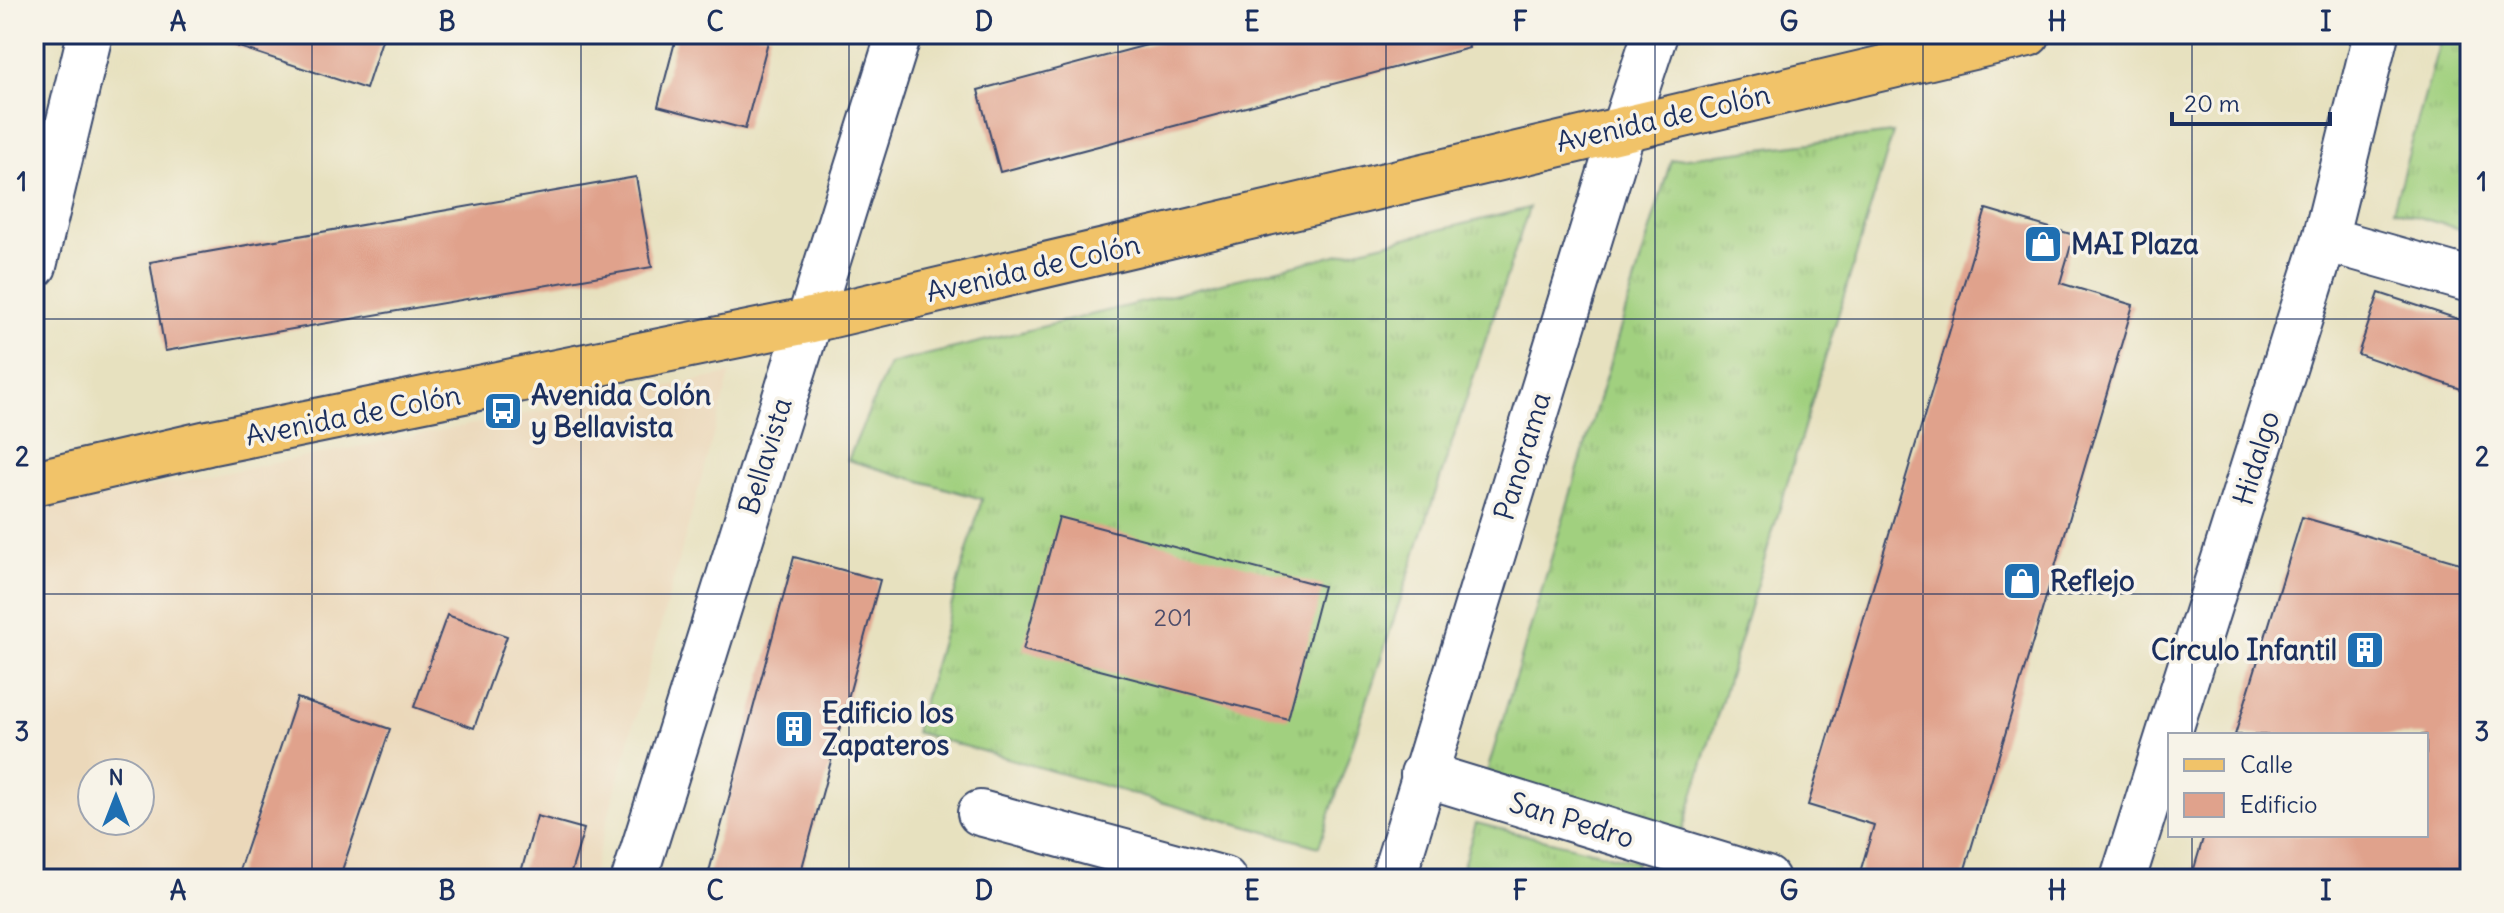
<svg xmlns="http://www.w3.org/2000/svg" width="2504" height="913" font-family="Delius,sans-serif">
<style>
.built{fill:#ebd8ba;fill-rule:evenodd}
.grass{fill:url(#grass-tufts);stroke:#5e806e;stroke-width:2}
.building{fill:#e0a28c}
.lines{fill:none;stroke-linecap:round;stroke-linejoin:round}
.minor-casing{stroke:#3a4a6d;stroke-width:48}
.major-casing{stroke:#3a4a6d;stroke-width:48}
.minor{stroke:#fff;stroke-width:44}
.major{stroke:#f1c369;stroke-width:44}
.grid{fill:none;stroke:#1b2f5e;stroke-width:2;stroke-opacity:0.55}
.labels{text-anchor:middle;stroke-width:7;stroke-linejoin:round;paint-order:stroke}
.number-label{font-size:24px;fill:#4c4c6a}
.street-label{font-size:28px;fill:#1b2f5e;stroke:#f7f3e8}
.poi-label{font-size:28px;font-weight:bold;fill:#1b2f5e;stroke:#f7f3e8;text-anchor:start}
.neatline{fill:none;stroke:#1b2f5e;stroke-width:3}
.grid-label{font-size:26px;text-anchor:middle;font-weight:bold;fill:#1b2f5e}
</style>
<defs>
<pattern id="grass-tufts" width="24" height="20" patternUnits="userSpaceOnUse" patternTransform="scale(2)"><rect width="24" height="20" fill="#a1d07f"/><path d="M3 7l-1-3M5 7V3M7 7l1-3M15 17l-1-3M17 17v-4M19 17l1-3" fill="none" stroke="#8ab370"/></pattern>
</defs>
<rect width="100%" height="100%" fill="#f7f3e8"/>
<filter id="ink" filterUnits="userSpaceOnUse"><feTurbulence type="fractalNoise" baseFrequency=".0125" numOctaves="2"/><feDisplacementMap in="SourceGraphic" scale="16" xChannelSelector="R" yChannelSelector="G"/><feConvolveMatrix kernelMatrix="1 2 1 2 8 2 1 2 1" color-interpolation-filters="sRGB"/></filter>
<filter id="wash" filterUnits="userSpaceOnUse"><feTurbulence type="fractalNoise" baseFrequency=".006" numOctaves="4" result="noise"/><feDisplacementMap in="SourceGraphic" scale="32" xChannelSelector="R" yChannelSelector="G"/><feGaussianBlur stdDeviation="1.8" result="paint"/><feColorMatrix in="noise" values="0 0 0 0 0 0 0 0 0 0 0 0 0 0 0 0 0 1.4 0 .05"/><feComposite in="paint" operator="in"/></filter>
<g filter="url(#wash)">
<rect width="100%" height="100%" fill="#e7e1bf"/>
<path class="built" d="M730 374 591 879H34V510ZM92 773H140V821H92Z"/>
<g class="grass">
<polygon points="2442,34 2470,34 2470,232 2393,210"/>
<polygon points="1893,133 1680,839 1486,775 1671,160"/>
<polygon points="1529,208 1319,847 915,732 982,499 848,460 889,364"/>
<polygon points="1476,823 1637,862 1631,879 1459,879"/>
</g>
<g id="blocks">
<g class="building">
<polygon points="225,34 384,34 366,89 224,42"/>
<polygon points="677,34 770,34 745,129 658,106"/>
<polygon points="1188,34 1467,34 1469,48 1000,172 978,90"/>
<polygon points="636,177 652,267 165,351 150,262"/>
<polygon points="1986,209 2074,235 2060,283 2133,305 1962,879 1858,879 1874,825 1808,805"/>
<polygon points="2379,293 2470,323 2470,392 2358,354"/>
<polygon points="1059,517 1323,586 1288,719 1023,650"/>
<polygon points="2302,517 2470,566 2470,879 2218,879 2193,872 2204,835 2426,835 2426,735 2235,735"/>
<polygon points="794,557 880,580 799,879 707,879"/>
<polygon points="447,615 507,636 474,728 414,707"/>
<polygon points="297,698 390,729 339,879 236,879"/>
<polygon points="537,816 584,829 569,879 519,879"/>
</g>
</g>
</g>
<g filter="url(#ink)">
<use href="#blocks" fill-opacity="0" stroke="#3a4a6d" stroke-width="2"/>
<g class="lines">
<defs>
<g id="minor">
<polyline points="2325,239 2470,280"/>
<polyline points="34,266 90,34"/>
<polyline points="1423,774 1767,879"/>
<polyline points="980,813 1224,879"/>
<polyline points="634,879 899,34"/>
<polyline points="1393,879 1624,127 1655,34"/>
<polyline points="2123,879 2325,239 2376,34"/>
</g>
<polyline id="major" points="34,483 208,443 807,321 2028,34"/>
</defs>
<use href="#minor" class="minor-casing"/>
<use href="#major" class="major-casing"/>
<use href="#minor" class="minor"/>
<use href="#major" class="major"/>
</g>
</g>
<path class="grid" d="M312 34V879M581 34V879M849 34V879M1118 34V879M1386 34V879M1655 34V879M1923 34V879M2192 34V735M34 319H2470M34 594H2470M2192 835V879"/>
<defs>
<symbol id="shop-square" viewBox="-11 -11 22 22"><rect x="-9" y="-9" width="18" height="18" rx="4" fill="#1f6fb2" stroke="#f7f3e8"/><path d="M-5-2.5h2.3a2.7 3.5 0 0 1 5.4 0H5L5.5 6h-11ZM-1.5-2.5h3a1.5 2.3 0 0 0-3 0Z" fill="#fff"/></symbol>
<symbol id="bus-square" viewBox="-11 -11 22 22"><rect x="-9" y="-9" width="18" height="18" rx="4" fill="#1f6fb2" stroke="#f7f3e8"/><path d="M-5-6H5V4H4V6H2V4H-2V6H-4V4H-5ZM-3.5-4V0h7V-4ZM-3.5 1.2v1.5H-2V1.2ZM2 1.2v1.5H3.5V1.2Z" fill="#fff"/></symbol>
<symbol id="building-square" viewBox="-11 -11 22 22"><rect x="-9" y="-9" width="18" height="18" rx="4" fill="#1f6fb2" stroke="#f7f3e8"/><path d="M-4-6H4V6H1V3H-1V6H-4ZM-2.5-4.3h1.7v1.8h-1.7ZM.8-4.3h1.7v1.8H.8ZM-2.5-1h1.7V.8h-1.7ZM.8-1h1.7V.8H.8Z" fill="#fff"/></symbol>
</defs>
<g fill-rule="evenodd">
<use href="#shop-square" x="2021" y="222" width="44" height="44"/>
<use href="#bus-square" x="481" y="389" width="44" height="44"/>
<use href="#shop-square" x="2000" y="559" width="44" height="44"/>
<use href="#building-square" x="2343" y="628" width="44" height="44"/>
<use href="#building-square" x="772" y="707" width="44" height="44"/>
</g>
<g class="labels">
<g class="number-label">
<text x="1173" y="626">201</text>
</g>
<g class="street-label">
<text transform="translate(1663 118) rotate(-13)" y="10">Avenida de Colón</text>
<text transform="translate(1033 268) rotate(-13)" y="10">Avenida de Colón</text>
<text transform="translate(353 415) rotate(-11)" y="10">Avenida de Colón</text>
<text transform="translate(765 456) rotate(-73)" y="10">Bellavista</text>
<text transform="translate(1522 456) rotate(-73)" y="10">Panorama</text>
<text transform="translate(2256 458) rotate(-73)" y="10">Hidalgo</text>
<text transform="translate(1572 820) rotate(17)" y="10">San Pedro</text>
</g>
<g class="poi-label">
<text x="2071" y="254">MAI Plaza</text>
<text x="531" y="405">Avenida Colón<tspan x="531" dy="32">y Bellavista</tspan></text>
<text x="2050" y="591">Reflejo</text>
<text x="2337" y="660" text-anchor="end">Círculo Infantil</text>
<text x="822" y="723">Edificio los<tspan x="822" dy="32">Zapateros</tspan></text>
</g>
</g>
<rect width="2504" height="913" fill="none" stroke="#f7f3e8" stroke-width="88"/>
<rect x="2168" y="733" width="260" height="104" fill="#f7f3e8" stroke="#9fa5b1" stroke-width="2"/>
<rect x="2184" y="759" width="40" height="12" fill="#f1c369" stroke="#9fa5b1" stroke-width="2"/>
<text x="2240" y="773" font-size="24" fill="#1b2f5e">Calle</text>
<rect x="2184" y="793" width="40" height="24" fill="#e0a28c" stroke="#9fa5b1" stroke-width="2"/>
<text x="2240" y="813" font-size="24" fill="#1b2f5e">Edificio</text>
<g transform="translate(116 797)"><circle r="38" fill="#f7f3e8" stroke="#9fa5b1" stroke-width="2"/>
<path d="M0-6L14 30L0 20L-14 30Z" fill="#1f6fb2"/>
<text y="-12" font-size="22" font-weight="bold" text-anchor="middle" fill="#1b2f5e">N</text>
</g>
<path d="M2172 112v12h158v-12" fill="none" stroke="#1b2f5e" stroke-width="4"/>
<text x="2184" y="112" font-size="24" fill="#1b2f5e" stroke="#f7f3e8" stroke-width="6" paint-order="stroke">20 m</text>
<rect x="44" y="44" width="2416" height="825" class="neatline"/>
<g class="grid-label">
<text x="178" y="31">A</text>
<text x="447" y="31">B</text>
<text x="715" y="31">C</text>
<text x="984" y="31">D</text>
<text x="1252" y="31">E</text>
<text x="1520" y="31">F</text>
<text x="1789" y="31">G</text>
<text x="2057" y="31">H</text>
<text x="2326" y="31">I</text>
<text x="22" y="191">1</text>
<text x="2482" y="191">1</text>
<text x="22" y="466">2</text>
<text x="2482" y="466">2</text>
<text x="22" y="741">3</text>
<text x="2482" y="741">3</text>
<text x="178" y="900">A</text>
<text x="447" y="900">B</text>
<text x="715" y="900">C</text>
<text x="984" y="900">D</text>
<text x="1252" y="900">E</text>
<text x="1520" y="900">F</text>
<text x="1789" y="900">G</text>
<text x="2057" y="900">H</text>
<text x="2326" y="900">I</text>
</g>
</svg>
